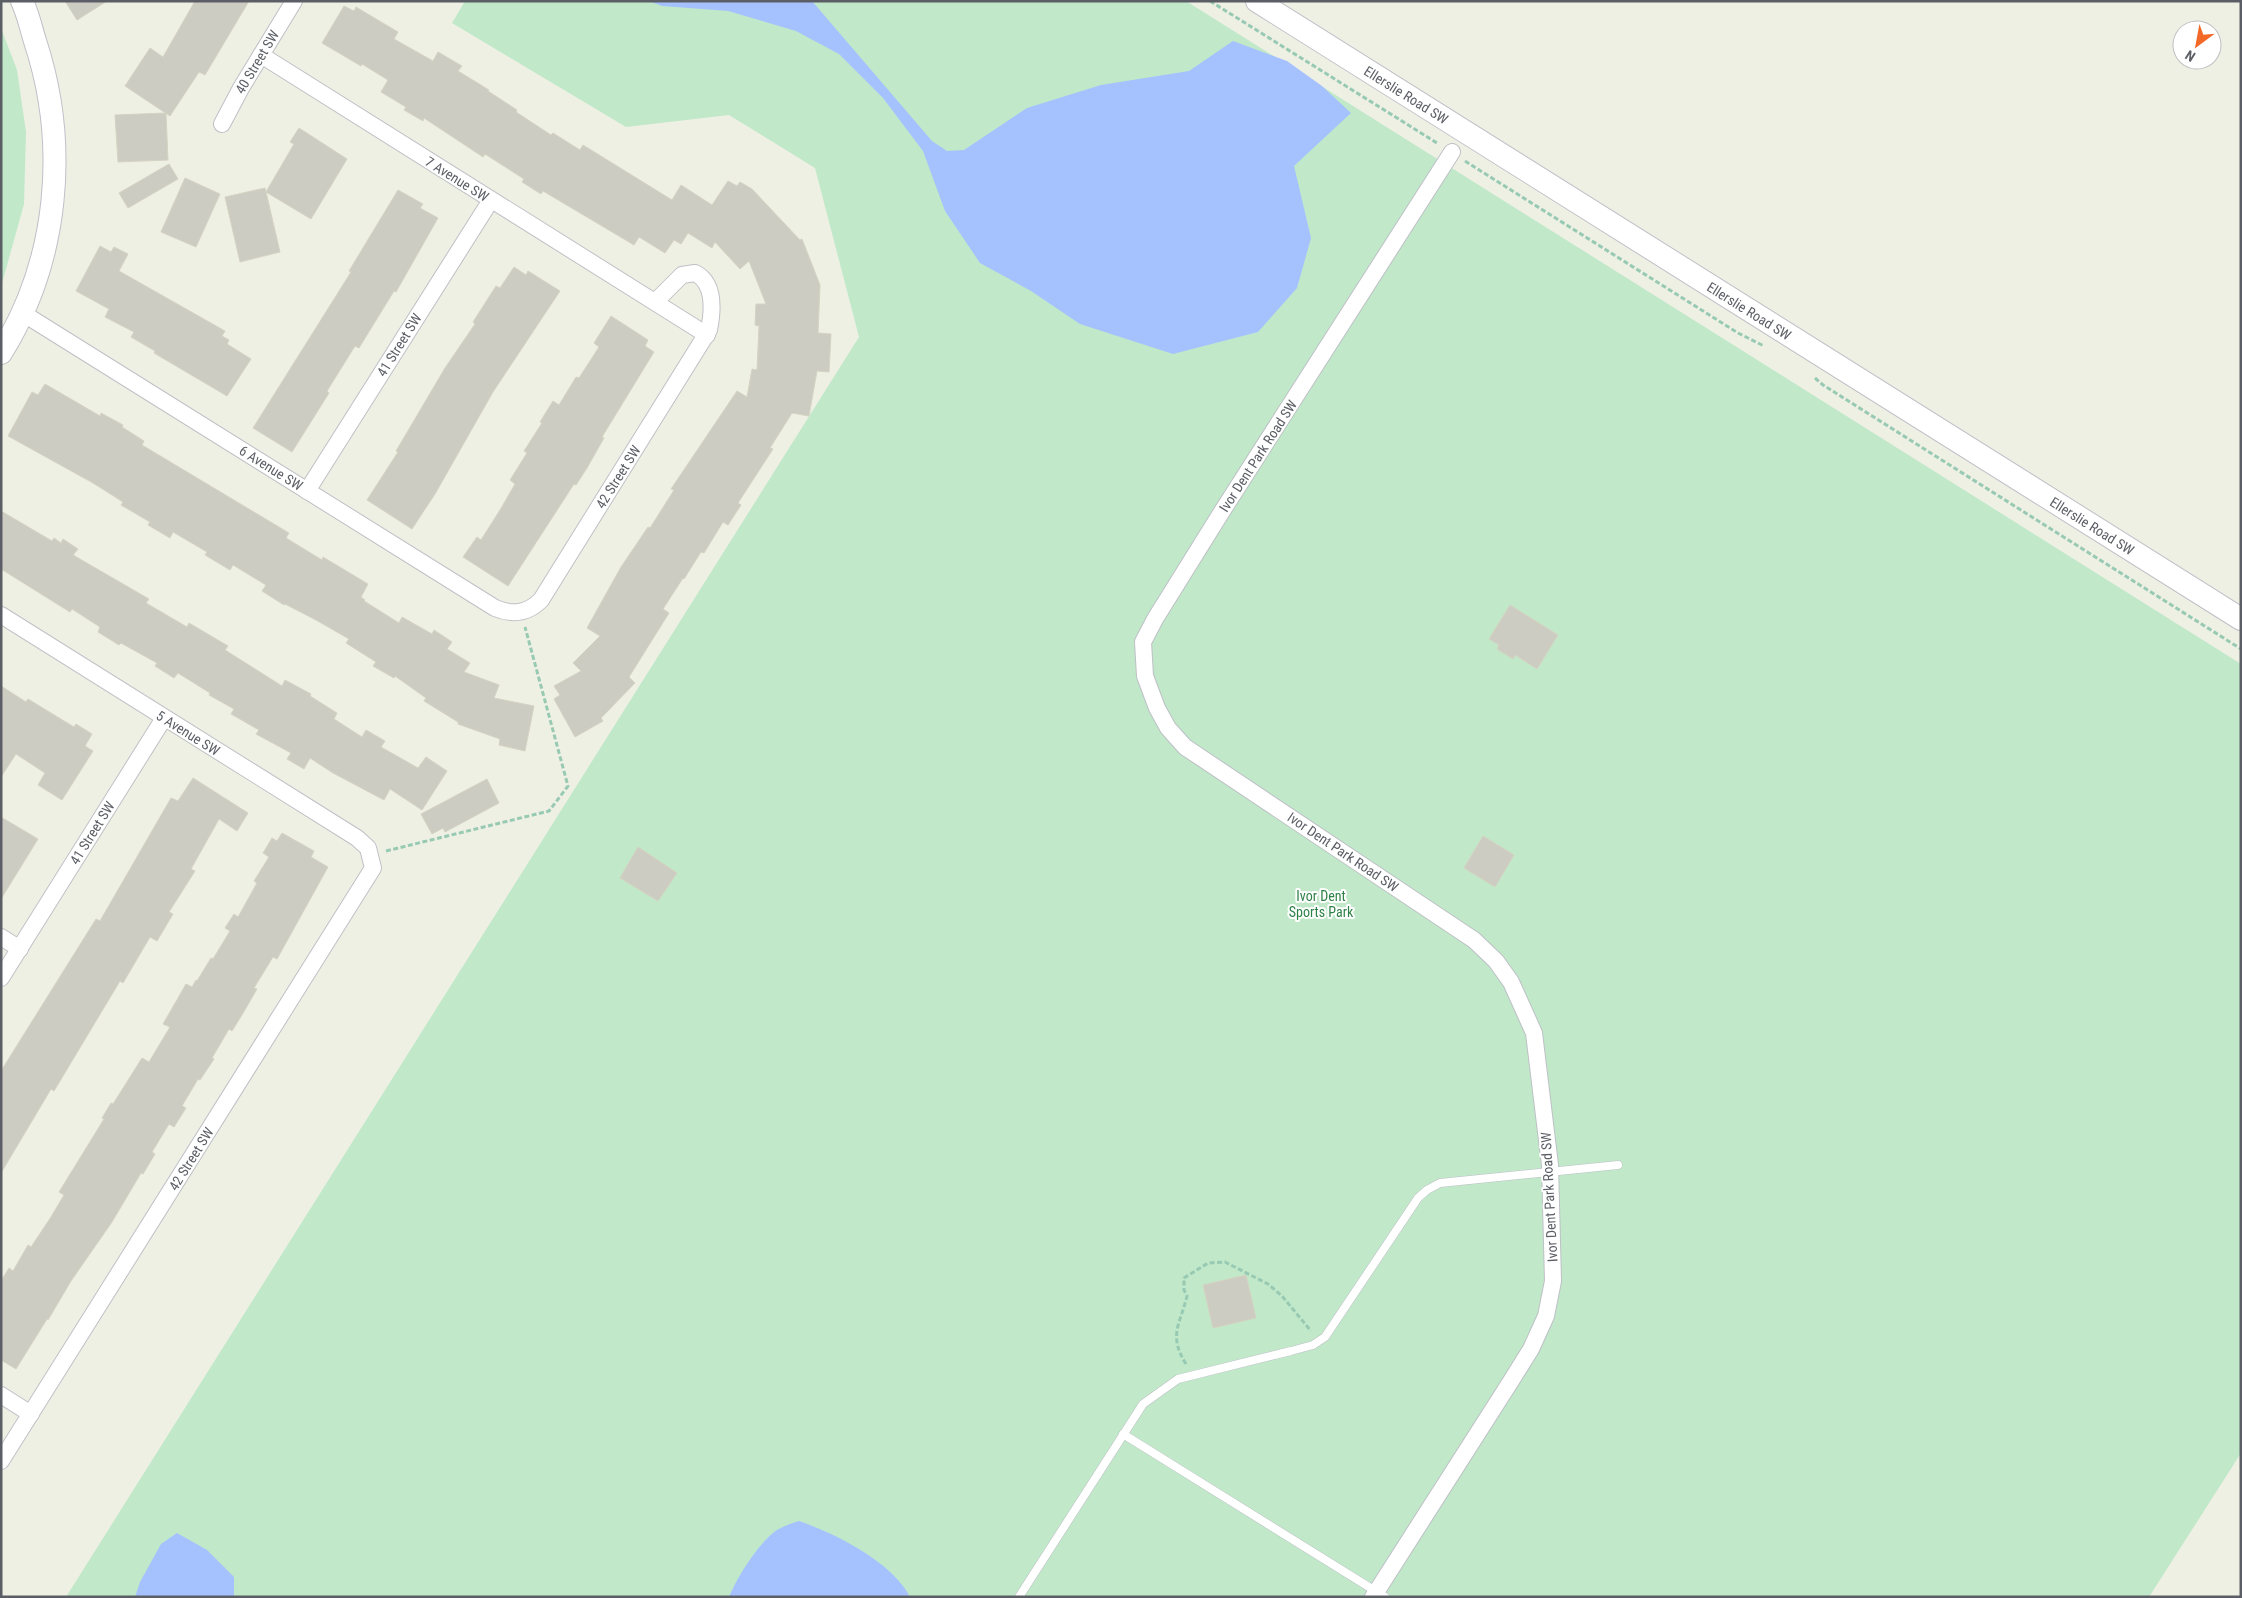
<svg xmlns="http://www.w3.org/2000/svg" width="2242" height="1598" font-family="'Roboto Condensed',sans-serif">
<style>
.green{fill:#c0e8c9}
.water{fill:#a5c2ff}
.building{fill:#cdccc3;stroke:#d5d3c2}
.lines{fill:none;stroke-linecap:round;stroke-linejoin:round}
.lane-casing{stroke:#bec0c6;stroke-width:9}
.street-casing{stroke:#bec0c6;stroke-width:18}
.secondary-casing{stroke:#bfc0c8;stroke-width:24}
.path{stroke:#98cab3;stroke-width:3;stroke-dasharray:5 2.5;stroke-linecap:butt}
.lane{stroke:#fff;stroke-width:8}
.street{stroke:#fff;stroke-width:16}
.secondary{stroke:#fff;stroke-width:22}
.labels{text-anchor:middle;stroke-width:4;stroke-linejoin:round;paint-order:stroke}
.street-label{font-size:14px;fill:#5c5e66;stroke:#fff}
.park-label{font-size:14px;fill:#2f8247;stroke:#fff}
</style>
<rect width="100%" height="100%" fill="#eff0e4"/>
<g class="green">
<polygon points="465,1 1186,1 2241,664 2241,1453 2149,1597 66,1597 859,337 815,168 729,115 626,127 452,23"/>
<polygon points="1,28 17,70 26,132 24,204 1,287"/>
</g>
<g class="water">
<polygon points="649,1 812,1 932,141 947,151 964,150 1027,108 1101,85 1189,71 1233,41 1287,61 1322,86 1351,113 1294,166 1311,238 1297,288 1258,332 1173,354 1080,324 1031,291 980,263 945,211 923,151 883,98 839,54 796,31 728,11 662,6"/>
<path d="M799 1521C836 1534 891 1561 910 1597H729C737 1577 759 1542 777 1530 784 1526 792 1523 799 1521Z"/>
<polygon points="177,1533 207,1550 234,1577 234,1597 135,1597 140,1582 161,1544"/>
</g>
<g class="building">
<polygon points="65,1 107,1 77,20"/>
<polygon points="195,1 249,1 205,75 199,72 170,116 125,86 150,48 163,57"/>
<polygon points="344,6 354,11 356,7 398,32 394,39 433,61 438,52 462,66 458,71 489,90 488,91 517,110 516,112 551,135 553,133 580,150 583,145 672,200 681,185 712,205 728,181 737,186 740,182 752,189 800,240 802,239 820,285 818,333 831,334 829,372 817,371 809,416 792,413 770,448 773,449 738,503 741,505 728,525 723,522 704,553 701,552 684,579 683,578 663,609 669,613 629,677 635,683 601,718 603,721 575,737 554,699 560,695 554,686 581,671 573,663 600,636 587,628 621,567 648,527 650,528 674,490 671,489 737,391 747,397 752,369 757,370 759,326 755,325 756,304 766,304 749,261 740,269 715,242 712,248 688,233 681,244 674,240 665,253 639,237 634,245 543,191 541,194 522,182 524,179 485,154 483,157 424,118 423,121 404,110 406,107 381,92 388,80 362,64 361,66 322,43"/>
<polygon points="166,113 168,160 118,162 115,115"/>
<polygon points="299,128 347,159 311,219 266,192 280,252 240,262 225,197 265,188 266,192 294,144 290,142"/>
<polygon points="169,164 178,179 128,208 119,193"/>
<polygon points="185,178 220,194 196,247 161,232"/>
<polygon points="398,190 423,204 420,208 438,218 396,292 394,291 359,348 355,346 327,391 329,393 292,452 253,428 351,272 349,271"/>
<polygon points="100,246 111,252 114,247 128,254 119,271 225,331 222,336 229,340 227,344 251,359 227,396 154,353 155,351 131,337 134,332 105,317 109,309 76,291"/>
<polygon points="514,267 526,275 528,271 560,291 493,392 435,494 412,529 367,500 398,452 396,451 445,368 475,324 473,322 496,286 500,288"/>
<polygon points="611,316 648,340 645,346 654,352 602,437 604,438 587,468 576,485 574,484 508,586 463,557 477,537 481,540 500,510 515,484 510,480 527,453 524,451 542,423 540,422 553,401 559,405 576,377 579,378 599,347 594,343"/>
<polygon points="45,384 100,416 101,413 123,425 122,427 144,441 142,445 289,533 286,538 322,560 323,557 368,584 361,597 365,600 364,601 399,623 402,617 432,634 434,630 452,642 447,649 470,663 464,672 499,685 494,698 534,706 525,751 499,745 500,739 458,724 458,722 424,701 426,698 395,676 394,678 373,666 376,662 346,643 349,639 316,620 285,604 284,605 262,591 266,585 233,565 230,570 205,555 207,552 173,532 170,538 148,525 150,522 121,505 123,502 93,483 8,436 32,392 38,395"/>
<polygon points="1,511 52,541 54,538 61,543 63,539 78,549 73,555 149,599 146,603 187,627 189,623 228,646 225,650 282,686 285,680 311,694 310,696 337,713 334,719 362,737 366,730 385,741 381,747 418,768 426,757 447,771 422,810 390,789 384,800 333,773 310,758 304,769 287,759 291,753 256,734 259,730 231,714 234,709 209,695 210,693 178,673 174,678 155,666 157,663 121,643 119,645 98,632 100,627 72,609 70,612 1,569"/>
<polygon points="1510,605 1558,635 1537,669 1515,655 1513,659 1497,649 1499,645 1489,639"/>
<polygon points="1,686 26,702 28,699 74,727 76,724 92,734 85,746 93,751 62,800 38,785 45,773 16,754 1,777"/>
<polygon points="193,778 248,813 237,831 219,819 191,869 195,871 169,912 173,914 157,941 150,937 123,983 120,981 54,1091 51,1089 1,1173 1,1071 96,919 100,921 171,798 178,801"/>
<polygon points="487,779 499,803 445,832 443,828 432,834 421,814"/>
<polygon points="1,817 38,839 1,899"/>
<polygon points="282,833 314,851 311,857 328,867 277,959 273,957 254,988 257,989 242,1015 232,1031 229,1029 212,1058 214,1059 200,1080 198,1079 182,1106 186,1108 174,1127 169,1124 152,1152 155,1154 143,1174 141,1173 112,1222 71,1281 48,1320 47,1319 16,1369 1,1360 1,1281 9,1268 13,1271 28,1245 31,1247 51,1217 64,1195 59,1192 104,1119 102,1118 111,1103 113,1104 142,1058 149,1062 170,1027 163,1024 178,998 186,984 192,987 196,980 197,981 211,958 213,959 230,931 225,928 234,914 238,917 257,883 254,881 269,857 263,853 272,838 277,841"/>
<polygon points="1483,836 1514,855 1495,887 1464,868"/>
<polygon points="638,847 677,873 658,901 620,878"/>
<polygon points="1246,1275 1256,1318 1213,1328 1203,1285"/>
</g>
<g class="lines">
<defs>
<g id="lane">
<polyline points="1123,1434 1385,1597"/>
<polyline points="1019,1597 1143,1404 1178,1379 1291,1351 1313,1345 1325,1337 1418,1198 1427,1190 1440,1183 1618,1165"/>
</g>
<g id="street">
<polyline points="261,55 707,335"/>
<polyline points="222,124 241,88 294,1"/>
<path d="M24 314 495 608C512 615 527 614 541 600L709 330C713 310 715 283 695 273L682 275 655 302"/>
<polyline points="307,491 491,200"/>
<polyline points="1,615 357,838 368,848 373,868 1,1461"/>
<polyline points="1,937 20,949"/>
<polyline points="1,978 164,718"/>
<polyline points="1,1395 31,1414"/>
<polyline points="1373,1597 1511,1381 1531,1349 1546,1316 1553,1281 1550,1165 1534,1033 1511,982 1496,961 1474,940 1185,747 1168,728 1157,708 1145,676 1143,642 1155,619 1221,513 1452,152"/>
</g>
<g id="secondary">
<polyline points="1257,1 2241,619"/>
<path d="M1 353C59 260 69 144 35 41 31 28 28 14 22 1"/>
</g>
</defs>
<use href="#lane" class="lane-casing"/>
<use href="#street" class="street-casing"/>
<use href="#secondary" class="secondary-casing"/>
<g class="path">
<polyline points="1210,1 1437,143"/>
<polyline points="1465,161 1738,333 1764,346"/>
<polyline points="1815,378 1823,385 2241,649"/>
<polyline points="386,851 549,811 568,786 525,627"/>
<path d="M1186 1364C1168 1335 1180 1325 1187 1296L1184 1290V1278L1208 1263 1225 1262 1268 1284 1282 1296 1311 1331"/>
</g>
<use href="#lane" class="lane"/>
<use href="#street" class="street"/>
<use href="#secondary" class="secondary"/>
</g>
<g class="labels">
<g class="street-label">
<text transform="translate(257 62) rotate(-59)" y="5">40 Street SW</text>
<text transform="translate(1406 95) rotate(32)" y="5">Ellerslie Road SW</text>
<text transform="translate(457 179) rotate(32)" y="5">7 Avenue SW</text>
<text transform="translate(1749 311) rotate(32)" y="5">Ellerslie Road SW</text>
<text transform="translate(399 345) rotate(-58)" y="5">41 Street SW</text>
<text transform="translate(1258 456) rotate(-57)" y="5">Ivor Dent Park Road SW</text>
<text transform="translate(271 468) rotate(32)" y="5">6 Avenue SW</text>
<text transform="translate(618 477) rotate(-58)" y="5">42 Street SW</text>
<text transform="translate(2092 526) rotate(32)" y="5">Ellerslie Road SW</text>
<text transform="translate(188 733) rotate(32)" y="5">5 Avenue SW</text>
<text transform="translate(92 833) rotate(-58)" y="5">41 Street SW</text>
<text transform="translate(1343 852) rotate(34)" y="5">Ivor Dent Park Road SW</text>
<text transform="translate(191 1159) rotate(-58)" y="5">42 Street SW</text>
<text transform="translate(1549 1197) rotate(-93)" y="5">Ivor Dent Park Road SW</text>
</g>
<g class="park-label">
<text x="1321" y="901">Ivor Dent<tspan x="1321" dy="16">Sports Park</tspan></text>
</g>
</g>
<rect width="2242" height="1598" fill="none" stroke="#5c5e66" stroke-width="5"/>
<g transform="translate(2197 45) rotate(212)"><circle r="24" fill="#ffffff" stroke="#bebfc2"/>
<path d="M0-4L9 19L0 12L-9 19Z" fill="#f36827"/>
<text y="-8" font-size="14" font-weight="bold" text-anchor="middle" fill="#5c5e66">N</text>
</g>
</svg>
